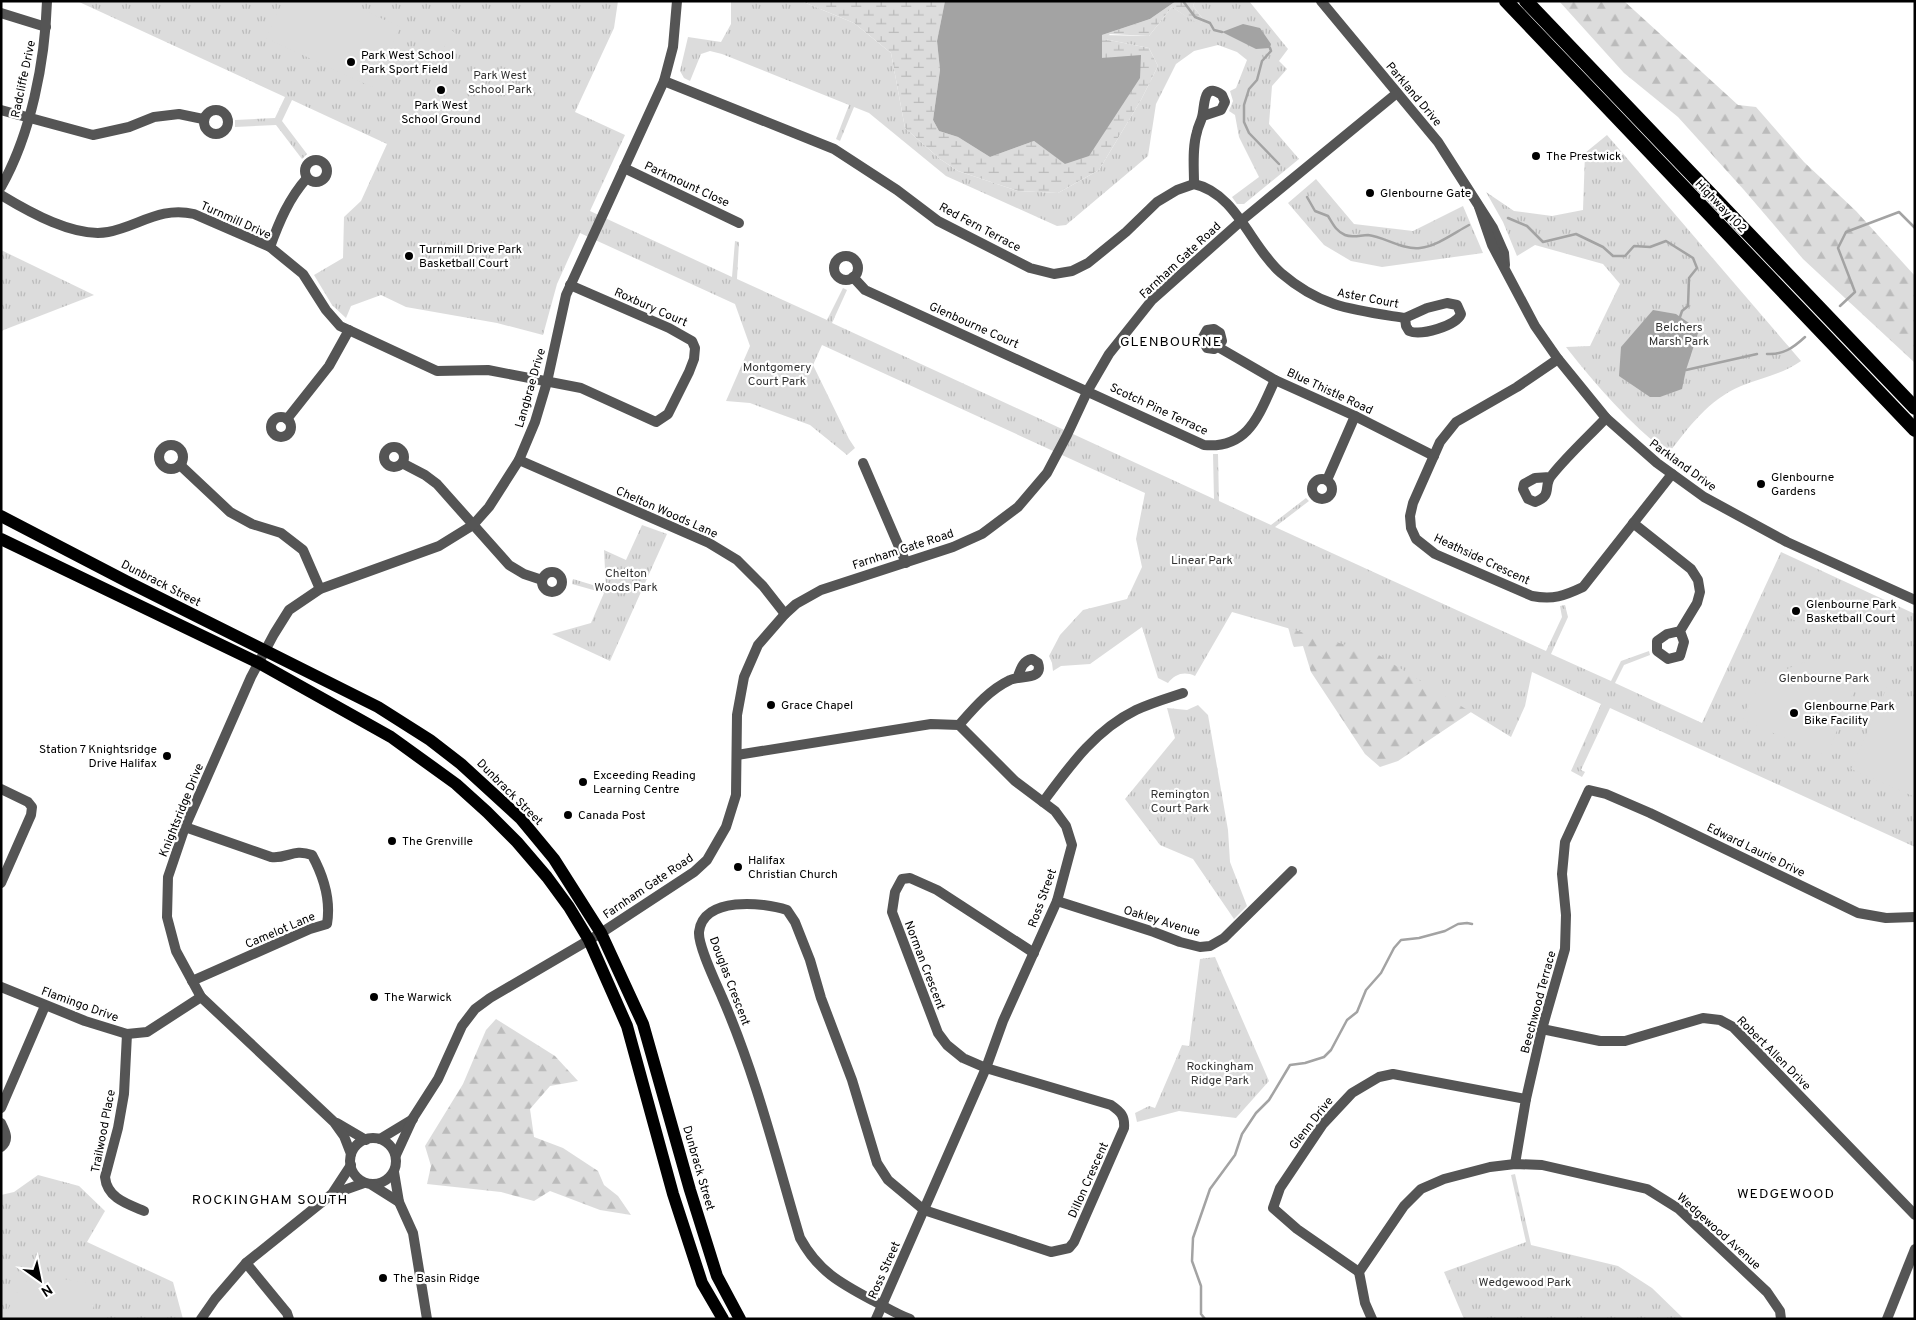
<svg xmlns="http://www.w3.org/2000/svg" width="1916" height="1320" font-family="Overpass,sans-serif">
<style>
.forest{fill:url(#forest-firs)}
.wetland{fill:url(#wetland-marsh)}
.park{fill:url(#park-tufts)}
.garden{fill:#dcdcdc}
.water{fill:#a3a3a3}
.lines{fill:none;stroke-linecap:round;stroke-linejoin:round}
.stream{stroke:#a3a3a3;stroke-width:2.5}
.minor{stroke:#555;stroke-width:10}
.major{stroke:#000;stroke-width:12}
.highway{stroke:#000;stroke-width:14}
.poi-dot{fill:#000;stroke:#fff;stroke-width:2}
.labels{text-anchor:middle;stroke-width:4.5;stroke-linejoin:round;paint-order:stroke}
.poi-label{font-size:12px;fill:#000;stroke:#fff;text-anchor:start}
.park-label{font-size:12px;fill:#333;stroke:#fff}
.street-label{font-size:12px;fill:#000;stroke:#fff}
.neighbourhood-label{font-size:14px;letter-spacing:1px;fill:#000;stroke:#fff}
</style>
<defs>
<pattern id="forest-firs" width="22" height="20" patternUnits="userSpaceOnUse" patternTransform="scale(1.25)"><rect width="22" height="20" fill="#dcdcdc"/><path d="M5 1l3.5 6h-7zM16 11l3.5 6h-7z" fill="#bbb"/></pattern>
<pattern id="wetland-marsh" width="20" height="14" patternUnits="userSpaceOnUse" patternTransform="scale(1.25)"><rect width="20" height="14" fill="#dcdcdc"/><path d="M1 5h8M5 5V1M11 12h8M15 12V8" fill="none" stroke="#bbb"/></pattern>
<pattern id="park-tufts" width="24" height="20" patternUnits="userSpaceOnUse" patternTransform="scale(1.25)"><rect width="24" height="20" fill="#dcdcdc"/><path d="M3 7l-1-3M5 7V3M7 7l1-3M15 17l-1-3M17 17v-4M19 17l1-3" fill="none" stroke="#bbb"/></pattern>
</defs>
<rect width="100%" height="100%" fill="#fff"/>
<g class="forest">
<polygon points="1559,1 1624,1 1738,105 1756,107 1804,162 1856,211 1915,276 1915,363 1803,259 1744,190 1678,117 1624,73"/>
<polygon points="1319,599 1477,708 1398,761 1380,767 1365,754 1311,672 1303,646 1294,647 1293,645 1288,627"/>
<polygon points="496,1019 555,1056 578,1081 550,1086 530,1109 534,1137 563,1148 598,1171 604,1185 618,1196 631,1215 600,1210 550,1191 534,1201 501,1192 427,1184 431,1166 425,1146 463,1084 486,1030"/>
</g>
<polygon class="wetland" points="801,1 945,1 937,41 940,70 933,120 939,131 958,137 990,157 1034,141 1066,164 1102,58 1102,35 1150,19 1176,1 1195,1 1193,6 1203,19 1200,26 1172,7 1149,36 1110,34 1104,39 1149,48 1158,66 1141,100 1099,170 1058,193 1018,191 958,171 940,159 905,128 891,53 854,23"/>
<g class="park">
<path d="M77 1H618L614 28 575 112 625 135 590 211 732 277 735 241 739 242 737 279 827 320 843 288 847 290 832 323 1214 499 1213 454H1218L1219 501 1271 525 1306 498 1309 501 1275 527 1546 651 1562 617 1560 606 1565 605 1568 617 1551 654 1611 681 1621 661 1649 651 1650 655 1624 665 1615 683 1702 723 1781 552 1915 614V847L1610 708 1581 770 1585 772 1582 777 1571 771 1601 704 1532 672 1525 706 1511 737 1377 654 1232 612 1195 676C1184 671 1175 674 1168 683L1158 678 1142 627 1090 664 1061 666 1053 671 1052 663 1049 656 1060 635 1083 610 1127 599 1142 567 1136 539 1145 493 822 345 813 365 849 439 855 448 847 455 810 425 750 403 726 401 750 346 735 304 580 233 557 284 543 335 497 323 406 307 381 295 351 306 346 318 332 305 314 275 343 258 344 217 361 201 387 144 292 100 282 121 307 154 302 159 276 125 235 127V120L275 118 285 97Z"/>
<polygon points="731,1 801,1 854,23 891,53 905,128 940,159 958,171 1018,191 1058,193 1099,170 1141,100 1158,66 1149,48 1104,39 1103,35 1149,36 1172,7 1200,25 1203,19 1193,6 1195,1 1249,1 1288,49 1279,61 1287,69 1272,86 1269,124 1299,159 1244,204 1237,204 1232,197 1259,177 1239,137 1235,115 1229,111 1233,101 1230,91 1236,88 1247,60 1237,52 1218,45 1194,51 1176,64 1156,104 1148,156 1066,225 1057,226 946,176 869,113 854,107 840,141 836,139 849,105 722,54 710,51 701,54 690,81 684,78 680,71 688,37 721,42 731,24"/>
<path d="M1607 135 1801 361C1781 375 1762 377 1741 386 1708 400 1689 427 1668 454 1629 422 1597 387 1566 347L1590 346 1620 284 1603 264 1535 245 1517 256 1503 222 1486 192 1514 211 1552 216 1583 210 1585 153Z"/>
<polygon points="1316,179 1354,224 1413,231 1463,206 1483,253 1382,267 1351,261 1324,245 1288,203"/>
<polygon points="1,250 94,295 1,331"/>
<polygon points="642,525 667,534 610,661 552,634 591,623 604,593 572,584 573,579 606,589 604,550 626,560"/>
<polygon points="1198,705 1208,715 1228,830 1230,862 1247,906 1234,919 1193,859 1160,845 1125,799 1175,738 1167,708 1187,710"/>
<polygon points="1215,957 1269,1081 1236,1118 1179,1111 1137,1122 1135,1113 1149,1106 1155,1108 1182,1045 1189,1046 1200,959"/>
<polygon points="1515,1174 1531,1245 1618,1266 1652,1288 1684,1319 1464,1319 1444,1272 1526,1242 1511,1175"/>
<polygon points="38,1175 79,1186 105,1211 87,1242 173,1282 183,1319 1,1319 1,1195 14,1192"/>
</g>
<g class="garden">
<polygon points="283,1 344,1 400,27 372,87 266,38"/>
<polygon points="444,23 456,34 431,61 419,50"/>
<polygon points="1785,595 1815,609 1807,626 1777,612"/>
<path d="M1811 660C1830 660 1846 659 1863 670L1826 756 1743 720C1750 686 1780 669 1811 660Z"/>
<polygon points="1887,687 1915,700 1915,797 1851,769"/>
<path d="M32 1278H57L100 1285 90 1319H4C11 1304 17 1286 32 1278Z"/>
</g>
<g class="water">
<polygon points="945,1 1176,1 1150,19 1102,35 1102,58 1141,55 1140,78 1089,156 1065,164 1034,141 990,157 958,137 939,131 933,120 940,70 937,41"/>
<polygon points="1243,24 1260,28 1271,44 1270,48 1256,49 1222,32"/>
<polygon points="1653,310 1676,314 1699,330 1686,370 1682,389 1660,397 1650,397 1619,376 1621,347"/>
</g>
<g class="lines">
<g class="stream">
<polyline points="1183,1 1195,17 1210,23 1214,30 1222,32"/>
<polyline points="1270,48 1271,51 1262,61 1257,80 1249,89 1244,105 1244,122 1249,133 1279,164"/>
<path d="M1307 197 1315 211 1328 216C1333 224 1336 231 1345 235 1352 238 1361 235 1368 235 1385 237 1402 250 1420 248 1437 246 1454 233 1469 225"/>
<polyline points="1508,218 1527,226 1543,242 1576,234 1603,247 1613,256 1625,256 1634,246 1650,247 1666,241 1693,258 1697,268 1689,278 1688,306 1682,311 1680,317"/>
<polyline points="1840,306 1855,292 1838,248 1846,232 1899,212 1915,228"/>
<path d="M1767 354C1783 355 1793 348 1805 337"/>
<polyline points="1686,370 1757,354"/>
<polyline points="1205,1319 1201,1314 1201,1286 1192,1261 1193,1238 1210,1189 1235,1155 1242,1134 1256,1113 1269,1100 1290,1065 1305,1063 1324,1057 1331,1050 1347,1020 1357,1012 1366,990 1381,973 1394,948 1401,940 1419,938 1445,931 1458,924 1467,923 1472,924"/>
</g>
<g class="minor">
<polyline points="1321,1 1438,142 1493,228 1504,253 1505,265"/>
<polyline points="1,13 46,27"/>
<path d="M664 81 834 149 897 190 938 221 1030 268 1054 274 1072 271 1088 263 1126 232 1157 202 1177 190 1194 184C1236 193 1251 247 1281 273 1322 308 1353 310 1405 318"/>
<circle cx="216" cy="122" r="12"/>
<polyline points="1,110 93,135 129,127 154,117 179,114 203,119"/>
<circle cx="316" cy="171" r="11"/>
<polyline points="624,168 739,223"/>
<path d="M1194 184C1194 166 1192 148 1197 132 1198 126 1201 122 1202 117 1205 108 1202 80 1222 95L1225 102 1221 110 1203 116"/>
<path d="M1 187C31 134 45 62 47 1"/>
<path d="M1 195C29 212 75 238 108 232 139 226 160 206 194 214L270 247 303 274 326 310 340 326 437 371 488 370 581 388 656 422 668 414 689 372 694 359 695 348 692 341 669 328 570 285"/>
<polyline points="1479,207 1492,245 1535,326 1558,359 1606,418 1657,463 1704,497 1787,542 1915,600"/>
<path d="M270 247C279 222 289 198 307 178"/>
<circle cx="846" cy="268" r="12"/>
<path d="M853 277 865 290 1204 445C1249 449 1259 414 1275 380"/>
<path d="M1447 303 1457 305 1461 314C1456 326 1421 336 1409 331L1406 326 1405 318 1427 308Z"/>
<polyline points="1218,347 1222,341 1220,333 1214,329 1207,330 1202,339 1207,348 1214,349 1218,347 1275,380 1355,416 1434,456"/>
<path d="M1558 359 1517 387 1456 422 1440 442 1413 503 1410 516 1411 528 1416 539 1435 554 1532 596C1553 600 1564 596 1583 587L1672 474"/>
<circle cx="281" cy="427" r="10"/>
<polyline points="287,419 329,366 349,330"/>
<circle cx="171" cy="457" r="12"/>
<circle cx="394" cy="457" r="10"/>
<polyline points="519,460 709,543 737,560 763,586 785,614"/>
<polyline points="402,463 425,475 437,484 509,565 524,574 542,580"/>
<polyline points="863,463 906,563"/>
<polyline points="180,465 230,512 252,524 281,533 303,550 320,589"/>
<path d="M1550 477 1535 478 1524 484 1523 489 1528 499 1535 502C1554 495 1542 486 1552 475 1568 455 1588 437 1606 418"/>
<circle cx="1322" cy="489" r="10"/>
<polyline points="1327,480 1355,416"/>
<polyline points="1633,523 1691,569 1698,580 1700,592 1697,603 1680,631 1684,642 1680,656 1668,659 1657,651 1657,641 1667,634 1680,631"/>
<circle cx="552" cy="582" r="10"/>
<path d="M959 725C974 708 989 690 1010 680 1019 675 1044 681 1038 663L1032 659C1023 661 1021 668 1018 676"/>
<polyline points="737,755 931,724 959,725 1015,781 1055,811 1066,826 1072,845 1057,901 1003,1021 986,1068 876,1319"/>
<polyline points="1,789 28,802 32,807 31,815 1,883"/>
<path d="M1043 802C1069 767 1095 730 1136 710 1151 703 1168 698 1183 693"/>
<path d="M185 827 271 857C288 859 293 848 312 855 324 877 331 900 327 924L310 929 192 981"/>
<polyline points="1057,901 1154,932 1180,942 1200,947 1210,946 1224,938 1292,871"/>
<polyline points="1,987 85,1021 127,1034 147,1032 201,997"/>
<polyline points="1542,1029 1600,1041 1625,1041 1703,1018 1720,1020 1733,1027 1915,1215"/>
<path d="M127 1034 124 1094 118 1128 105 1177C107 1198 127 1204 144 1211"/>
<polyline points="1,1108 45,1006"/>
<path d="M1 1123C5 1131 10 1140 1 1147"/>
<polyline points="337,1123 366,1140"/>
<circle cx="373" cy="1161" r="23"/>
<polyline points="380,1139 413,1119"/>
<polyline points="351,1154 344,1136 334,1122 201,997 176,951 167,917 168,877 185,827 251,677 274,634 289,610 320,589 439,546 473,525 489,507 519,460 535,422 547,382 566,295 664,81 673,47 677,1"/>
<polyline points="396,1155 413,1118 438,1079 462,1026 475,1009 490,998 601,933 694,872 707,860 726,827 736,795 737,715 744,677 758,645 785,614 796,604 821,590 953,547 982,534 1018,507 1047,473 1067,435 1088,390 1109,354 1152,300 1241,221 1397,93"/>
<polyline points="1515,1164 1526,1099 1542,1029 1565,949 1566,915 1562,874 1565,842 1589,790 1606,794 1650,813 1858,913 1886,918 1915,917"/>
<polyline points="394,1172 399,1202 413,1233 427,1319"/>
<polyline points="372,1185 399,1202"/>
<polyline points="333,1194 364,1183"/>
<polyline points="246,1263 287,1313 289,1319"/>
<polyline points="1359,1272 1297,1229 1273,1208 1280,1188 1323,1124 1352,1093 1379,1077 1393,1074 1526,1099"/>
<polyline points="201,1319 215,1299 246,1263 332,1194 351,1165"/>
<path d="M910 1319C896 1314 884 1306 872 1300 840 1283 818 1271 800 1238 776 1157 756 1075 722 997 716 983 698 946 699 932 703 896 763 902 787 910L795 922 810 960 821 998 852 1080 877 1163 888 1180 924 1210 1051 1252 1069 1248 1074 1242 1124 1128C1125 1116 1121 1112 1111 1105L986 1068 963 1058 947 1045 938 1033 892 912 895 892 902 879 910 878 937 890 1034 953"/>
<polyline points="1372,1319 1365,1303 1359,1272 1404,1206 1421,1189 1444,1179 1490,1167 1515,1164 1542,1165 1647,1189 1679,1209 1767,1292 1780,1311 1781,1319"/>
<polyline points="1887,1319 1915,1249"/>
</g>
<g class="major">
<polyline points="1,516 126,581 378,707 430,740 461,764 520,818 554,859 601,933 643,1024 690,1190 717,1276 740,1319"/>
<polyline points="1,539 259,663 391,737 456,784 487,812 517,842 547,877 569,907 589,940 627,1026 673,1194 702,1283 723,1319"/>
</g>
<g class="highway">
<polyline points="1506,1 1915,430"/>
<polyline points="1526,1 1915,408"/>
</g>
</g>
<g class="poi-dot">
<circle cx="351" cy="62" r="5"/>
<circle cx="441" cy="90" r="5"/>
<circle cx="1536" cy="156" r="5"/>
<circle cx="1370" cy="193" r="5"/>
<circle cx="409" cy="256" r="5"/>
<circle cx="1761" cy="484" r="5"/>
<circle cx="1796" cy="611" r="5"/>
<circle cx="771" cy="705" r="5"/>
<circle cx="1794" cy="713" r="5"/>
<circle cx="167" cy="756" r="5"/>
<circle cx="583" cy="782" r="5"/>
<circle cx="568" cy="815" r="5"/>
<circle cx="392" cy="841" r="5"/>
<circle cx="738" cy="867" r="5"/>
<circle cx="374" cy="997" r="5"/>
<circle cx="383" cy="1278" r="5"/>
</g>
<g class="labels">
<g class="poi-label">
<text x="361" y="59">Park West School<tspan x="361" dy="14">Park Sport Field</tspan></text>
<text x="441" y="109" text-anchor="middle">Park West<tspan x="441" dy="14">School Ground</tspan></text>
<text x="1546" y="160">The Prestwick</text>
<text x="1380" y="197">Glenbourne Gate</text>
<text x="419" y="253">Turnmill Drive Park<tspan x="419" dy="14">Basketball Court</tspan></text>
<text x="1771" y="481">Glenbourne<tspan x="1771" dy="14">Gardens</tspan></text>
<text x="1806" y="608">Glenbourne Park<tspan x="1806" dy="14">Basketball Court</tspan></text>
<text x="781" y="709">Grace Chapel</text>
<text x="1804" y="710">Glenbourne Park<tspan x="1804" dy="14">Bike Facility</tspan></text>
<text x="157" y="753" text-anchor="end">Station 7 Knightsridge<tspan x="157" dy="14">Drive Halifax</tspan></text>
<text x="593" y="779">Exceeding Reading<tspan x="593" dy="14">Learning Centre</tspan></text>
<text x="578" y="819">Canada Post</text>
<text x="402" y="845">The Grenville</text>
<text x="748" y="864">Halifax<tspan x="748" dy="14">Christian Church</tspan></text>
<text x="384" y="1001">The Warwick</text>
<text x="393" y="1282">The Basin Ridge</text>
</g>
<g class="park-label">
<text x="500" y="79">Park West<tspan x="500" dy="14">School Park</tspan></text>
<text x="1679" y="331">Belchers<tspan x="1679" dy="14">Marsh Park</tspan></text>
<text x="777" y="371">Montgomery<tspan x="777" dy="14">Court Park</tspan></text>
<text x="1202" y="564">Linear Park</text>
<text x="626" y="577">Chelton<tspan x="626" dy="14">Woods Park</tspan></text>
<text x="1824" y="682">Glenbourne Park</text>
<text x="1180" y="798">Remington<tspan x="1180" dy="14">Court Park</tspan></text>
<text x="1220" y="1070">Rockingham<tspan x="1220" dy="14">Ridge Park</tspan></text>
<text x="1525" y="1286">Wedgewood Park</text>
</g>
<g class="street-label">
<text transform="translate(23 79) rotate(-78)" y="4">Radcliffe Drive</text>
<text transform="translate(1414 94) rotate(50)" y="4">Parkland Drive</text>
<text transform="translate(687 184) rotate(25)" y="4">Parkmount Close</text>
<text transform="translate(1721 206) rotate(46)" y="4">Highway 102</text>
<text transform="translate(236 220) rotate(24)" y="4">Turnmill Drive</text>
<text transform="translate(980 227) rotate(28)" y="4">Red Fern Terrace</text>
<text transform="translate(1180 260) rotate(-43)" y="4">Farnham Gate Road</text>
<text transform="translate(1368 298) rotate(11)" y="4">Aster Court</text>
<text transform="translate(651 307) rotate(24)" y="4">Roxbury Court</text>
<text transform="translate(974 325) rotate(24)" y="4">Glenbourne Court</text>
<text transform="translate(530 388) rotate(-74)" y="4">Langbrae Drive</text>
<text transform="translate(1330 391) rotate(25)" y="4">Blue Thistle Road</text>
<text transform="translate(1159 409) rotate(25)" y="4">Scotch Pine Terrace</text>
<text transform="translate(1683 465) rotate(36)" y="4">Parkland Drive</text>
<text transform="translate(667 512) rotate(24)" y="4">Chelton Woods Lane</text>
<text transform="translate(903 549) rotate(-18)" y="4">Farnham Gate Road</text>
<text transform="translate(1482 559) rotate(25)" y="4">Heathside Crescent</text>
<text transform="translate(161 583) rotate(27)" y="4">Dunbrack Street</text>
<text transform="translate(510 792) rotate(45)" y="4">Dunbrack Street</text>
<text transform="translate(181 810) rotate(-68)" y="4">Knightsridge Drive</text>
<text transform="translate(1756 850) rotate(26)" y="4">Edward Laurie Drive</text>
<text transform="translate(648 886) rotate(-34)" y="4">Farnham Gate Road</text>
<text transform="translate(1042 898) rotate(-70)" y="4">Ross Street</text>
<text transform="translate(1162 921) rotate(17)" y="4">Oakley Avenue</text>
<text transform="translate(280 930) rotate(-23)" y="4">Camelot Lane</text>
<text transform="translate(925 965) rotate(69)" y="4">Norman Crescent</text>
<text transform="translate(730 981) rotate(69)" y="4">Douglas Crescent</text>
<text transform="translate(1538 1002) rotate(-75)" y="4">Beechwood Terrace</text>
<text transform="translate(80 1004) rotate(20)" y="4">Flamingo Drive</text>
<text transform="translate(1774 1053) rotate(45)" y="4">Robert Allen Drive</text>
<text transform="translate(1311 1123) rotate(-52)" y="4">Glenn Drive</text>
<text transform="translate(103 1131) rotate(-79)" y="4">Trailwood Place</text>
<text transform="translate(699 1168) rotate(74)" y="4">Dunbrack Street</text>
<text transform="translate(1088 1180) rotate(-66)" y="4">Dillon Crescent</text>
<text transform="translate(1719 1231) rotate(42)" y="4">Wedgewood Avenue</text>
<text transform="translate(884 1270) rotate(-66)" y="4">Ross Street</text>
</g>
<g class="neighbourhood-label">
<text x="1171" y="346">GLENBOURNE</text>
<text x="1786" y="1198">WEDGEWOOD</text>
<text x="270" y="1204">ROCKINGHAM SOUTH</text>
</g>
</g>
<rect width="1916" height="1320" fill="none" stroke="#000000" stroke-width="5"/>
<g transform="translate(40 1280) rotate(147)" stroke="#ffffff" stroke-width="4" paint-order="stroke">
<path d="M0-4L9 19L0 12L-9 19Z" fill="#000000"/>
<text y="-8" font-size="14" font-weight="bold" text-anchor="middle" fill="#000000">N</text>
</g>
</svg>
